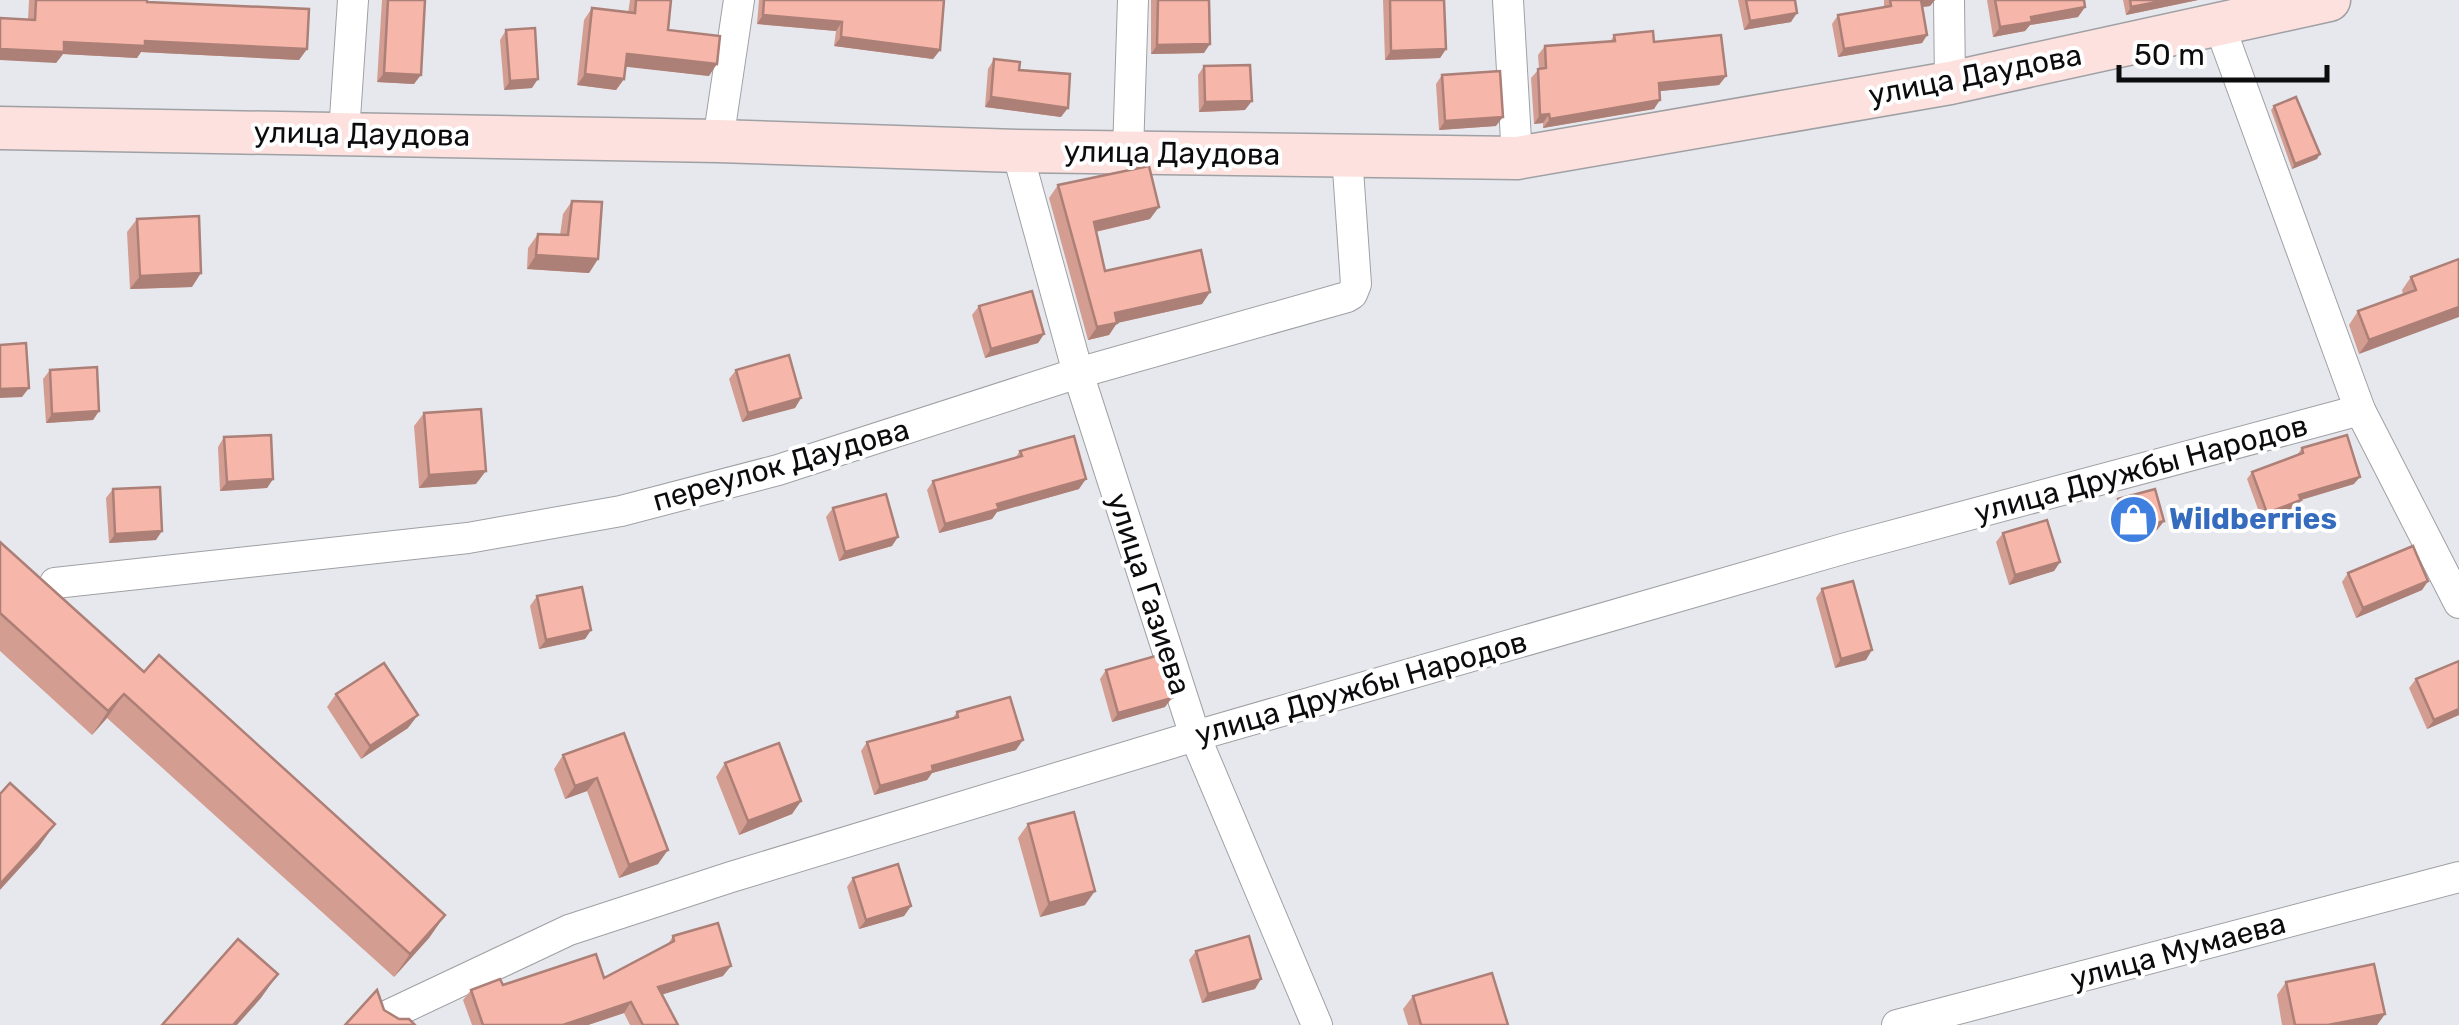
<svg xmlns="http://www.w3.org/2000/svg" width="2459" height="1025" font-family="Rubik,sans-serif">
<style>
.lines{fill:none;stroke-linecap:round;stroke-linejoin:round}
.street-casing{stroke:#9fa0a4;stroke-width:32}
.secondary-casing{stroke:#9fa0a4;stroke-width:45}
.street{stroke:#fff;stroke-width:30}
.secondary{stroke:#fce1de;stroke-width:42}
.wall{fill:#d49d92}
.shaded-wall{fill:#ac7f77}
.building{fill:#f6b6aa;stroke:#ac7f77;stroke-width:2.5}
.labels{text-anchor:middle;stroke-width:8;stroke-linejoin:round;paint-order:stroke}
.street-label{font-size:30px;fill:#0c0c0e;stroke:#fff}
.shop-label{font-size:30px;font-weight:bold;fill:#366cbe;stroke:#fff;text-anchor:start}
</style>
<rect width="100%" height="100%" fill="#e7e8ed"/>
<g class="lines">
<defs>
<g id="street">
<polyline points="1508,0 1517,158"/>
<polyline points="1949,0 1950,83"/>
<polyline points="2219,24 2360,410 2459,603"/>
<polyline points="344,133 353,0"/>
<polyline points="718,141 739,0"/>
<polyline points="1017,151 1078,373 1195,736 1317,1025"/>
<polyline points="1128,152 1133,0"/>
<polyline points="55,583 468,538 621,511 778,470 1078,373 1347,297 1352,294 1356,284 1347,155"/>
<polyline points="387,1025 380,1019 569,930 731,877 1195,736 1846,548 2360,410"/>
<polyline points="1897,1025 2459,877"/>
</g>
<polyline id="secondary" points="0,128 718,141 1017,151 1517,158 1950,83 2329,0"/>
</defs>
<use href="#street" class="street-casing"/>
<use href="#secondary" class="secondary-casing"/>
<use href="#street" class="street"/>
<use href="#secondary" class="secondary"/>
</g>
<g class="wall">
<polygon points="29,0 147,0 147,2 307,49 299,60 141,52 137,58 63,54 56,63 28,20"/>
<polygon points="382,0 425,0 414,84 377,82"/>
<polygon points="630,0 671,0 668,30 709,76 625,66 624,79 616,90 577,85 584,20 592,8 628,13"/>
<polygon points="759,0 944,0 940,50 933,59 834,46 836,31 757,24"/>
<polygon points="1151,0 1209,0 1204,53 1151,54"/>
<polygon points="1383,0 1444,0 1446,49 1440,58 1385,60"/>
<polygon points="1738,0 1795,0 1791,22 1744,30"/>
<polygon points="1884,0 1935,0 1930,6 1922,7 1927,35 1922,43 1838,57 1832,24 1838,15 1884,7"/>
<polygon points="1987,0 2084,0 2085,7 2078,17 2030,25 2025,31 1993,37"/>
<polygon points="2123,0 2198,0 2126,15"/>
<polygon points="506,30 532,88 504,90 500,40"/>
<polygon points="1614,35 1654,42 1726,76 1719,85 1660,91 1654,109 1543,128 1543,123 1534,124 1531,78 1539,69 1538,55 1545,46 1610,42"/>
<polygon points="994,59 1019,70 1061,117 985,107 988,69"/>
<polygon points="1204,66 1245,110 1199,112 1198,75"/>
<polygon points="1442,75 1496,126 1439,130 1436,84"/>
<polygon points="2274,106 2317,159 2292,169 2271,110"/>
<polygon points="1058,185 1150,219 1096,232 1105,271 1210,292 1202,304 1117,323 1109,335 1088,340 1049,198"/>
<polygon points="572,201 598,259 589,273 527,269 528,248 538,234 560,235 563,214"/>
<polygon points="137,219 192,287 130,289 127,232"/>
<polygon points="2459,259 2359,354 2349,325 2358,311 2403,295 2402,290 2411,277"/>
<polygon points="979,306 1044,334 1038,343 985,358 972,315"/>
<polygon points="50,370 99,411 93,420 46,423 43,379"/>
<polygon points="736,370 801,398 795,408 742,422 729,379"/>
<polygon points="424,413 476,484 419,488 414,426"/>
<polygon points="224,437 273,479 267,488 220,491 218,447"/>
<polygon points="2302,448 2354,484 2301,500 2296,508 2262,520 2247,479 2252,472 2297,455"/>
<polygon points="1020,451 1079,489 997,512 992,519 939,533 927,490 933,481 1015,458"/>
<polygon points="113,489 156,540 109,543 106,498"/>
<polygon points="2118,499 2164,521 2157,530 2121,540 2112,509"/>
<polygon points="833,508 892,546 839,561 826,517"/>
<polygon points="2003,533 2060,562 2054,571 2009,585 1996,542"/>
<polygon points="0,542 144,672 445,915 429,938 394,977 107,718 92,735 0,651"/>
<polygon points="2348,573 2428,581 2422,590 2356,618 2342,582"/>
<polygon points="1822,589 1866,660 1835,668 1816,598"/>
<polygon points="537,596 591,630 585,639 539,649 530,606"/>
<polygon points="2459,661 2459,715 2427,729 2409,688 2416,679"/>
<polygon points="1106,670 1165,707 1112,722 1100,679"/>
<polygon points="336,694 408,728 361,759 327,707"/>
<polygon points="957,712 1016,750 932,773 927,780 874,795 861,751 867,742 952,719"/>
<polygon points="624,733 658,864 619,878 587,791 565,799 554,769 563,755"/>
<polygon points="725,763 801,801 792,814 739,835 716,777"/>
<polygon points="1028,824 1085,905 1040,917 1018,838"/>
<polygon points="853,878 911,906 904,916 859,929 847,887"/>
<polygon points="673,936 723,976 662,994 678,1025 630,1025 624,1013 588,1025 472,1025 463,1000 471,990 503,985 604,978 668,944"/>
<polygon points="1196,951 1255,989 1202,1003 1189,960"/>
<polygon points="2286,982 2385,1014 2377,1025 2282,1025 2277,995"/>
<polygon points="1413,996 1508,1025 1408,1025 1403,1009"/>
</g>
<g class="shaded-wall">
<polygon points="1921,0 1935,0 1930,6 1915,8"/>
<polygon points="2167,0 2198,0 2126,15 2131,7"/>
<polygon points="2085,7 2078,17 2030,25 2025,31 1993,37 2000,27 2031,17"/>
<polygon points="1797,13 1791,22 1744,30 1750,21"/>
<polygon points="763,15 842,22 836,31 757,24"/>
<polygon points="1927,35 1922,43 1838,57 1844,49"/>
<polygon points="841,37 940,50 933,59 834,46"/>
<polygon points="145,41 307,49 299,60 141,52 137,58 63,54 56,63 0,60 0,49 64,42"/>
<polygon points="1210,44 1204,53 1151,54 1157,45"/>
<polygon points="1446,49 1440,58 1385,60 1391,51"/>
<polygon points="627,54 717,64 709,76 619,66"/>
<polygon points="384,73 421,75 414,84 377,82"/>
<polygon points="585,74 624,79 616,90 577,85"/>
<polygon points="1726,76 1719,85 1652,92 1659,83"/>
<polygon points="538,79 532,88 504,90 510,81"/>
<polygon points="991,97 1068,108 1061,117 985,107"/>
<polygon points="1660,100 1654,109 1543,128 1550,119"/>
<polygon points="1252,101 1245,110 1199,112 1205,102"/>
<polygon points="1549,114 1543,123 1534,124 1540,115"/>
<polygon points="1503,117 1496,126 1439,130 1445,121"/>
<polygon points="2320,154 2317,159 2292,169 2295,164"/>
<polygon points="1159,207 1150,219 1085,234 1094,222"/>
<polygon points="536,255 598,259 589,273 527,269"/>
<polygon points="201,273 192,287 130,289 140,276"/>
<polygon points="1210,292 1202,304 1117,323 1109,335 1088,340 1097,327 1115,313"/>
<polygon points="2459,307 2459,317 2359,354 2369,340"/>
<polygon points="1044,334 1038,343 985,358 991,349"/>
<polygon points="29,388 22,397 0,398 0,389"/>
<polygon points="801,398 795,408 742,422 748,413"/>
<polygon points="99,411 93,420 46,423 52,414"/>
<polygon points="486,471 476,484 419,488 429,475"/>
<polygon points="2360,477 2354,484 2294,502 2299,495"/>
<polygon points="273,479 267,488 220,491 227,482"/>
<polygon points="1086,479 1079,489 997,512 992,519 939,533 945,524 997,504"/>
<polygon points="2301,500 2296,508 2262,520 2267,513"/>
<polygon points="2164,521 2157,530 2121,540 2127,531"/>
<polygon points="162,531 156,540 109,543 115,534"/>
<polygon points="898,537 892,546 839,561 845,552"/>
<polygon points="2060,562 2054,571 2009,585 2015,575"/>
<polygon points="2428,581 2422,590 2356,618 2363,608"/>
<polygon points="591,630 585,639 539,649 546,640"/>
<polygon points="1872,650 1866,660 1835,668 1841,659"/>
<polygon points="124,694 107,718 92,735 108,711"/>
<polygon points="1172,698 1165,707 1112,722 1118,713"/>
<polygon points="2459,709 2459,715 2427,729 2434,720"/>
<polygon points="418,715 408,728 361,759 370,746"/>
<polygon points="1023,740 1016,750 932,773 927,780 874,795 880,786 932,766"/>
<polygon points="597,778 587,791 565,799 575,786"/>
<polygon points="801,801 792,814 739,835 748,821"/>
<polygon points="55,824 38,848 0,890 0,884"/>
<polygon points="668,850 658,864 619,878 629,865"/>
<polygon points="1095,891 1085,905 1040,917 1049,903"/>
<polygon points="911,906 904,916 859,929 866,920"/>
<polygon points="445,915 429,938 394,977 410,954"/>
<polygon points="731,966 723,976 651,998 658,987"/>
<polygon points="278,974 261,998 237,1025 233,1025"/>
<polygon points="1261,979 1255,989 1202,1003 1208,994"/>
<polygon points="631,1002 624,1013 588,1025 563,1025"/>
<polygon points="2385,1014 2377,1025 2328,1025"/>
</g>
<g class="building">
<polygon points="36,0 147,0 147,2 309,9 307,49 145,41 145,46 64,42 64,52 0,49 0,18 35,20"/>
<polygon points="388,0 425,0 421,75 384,73"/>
<polygon points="636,0 671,0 668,30 720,36 717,64 627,54 624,79 585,74 592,8 635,13"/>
<polygon points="764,0 944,0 940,50 841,37 842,22 763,15"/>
<polygon points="1158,0 1209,0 1210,44 1157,45"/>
<polygon points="1390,0 1444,0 1446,49 1391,51"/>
<polygon points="1746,0 1795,0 1797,13 1750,21"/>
<polygon points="1890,0 1921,0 1927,35 1844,49 1838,15 1891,6"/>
<polygon points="1995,0 2084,0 2085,7 2031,17 2032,22 2000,27"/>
<polygon points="2130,0 2167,0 2131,7"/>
<polygon points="535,28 538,79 510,81 506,30"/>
<polygon points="1653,31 1654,42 1721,35 1726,76 1659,83 1660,100 1550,119 1549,114 1540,115 1538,69 1546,68 1545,46 1615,41 1614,35"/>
<polygon points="994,59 1020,62 1019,70 1070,74 1068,108 991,97"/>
<polygon points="1250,65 1252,101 1205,102 1204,66"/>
<polygon points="1500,71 1503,117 1445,121 1442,75"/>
<polygon points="2296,97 2320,154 2295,164 2274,106"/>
<polygon points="1149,166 1159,207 1094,222 1105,271 1201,250 1210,292 1115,313 1117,323 1097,327 1058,185"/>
<polygon points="572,201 602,202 598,259 536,255 538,234 568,235"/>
<polygon points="199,216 201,273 140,276 137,219"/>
<polygon points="2459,259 2459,307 2369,340 2358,311 2416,290 2411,277"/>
<polygon points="1032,291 1044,334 991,349 979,306"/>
<polygon points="26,343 29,388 0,389 0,345"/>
<polygon points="789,355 801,398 748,413 736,370"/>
<polygon points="97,367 99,411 52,414 50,370"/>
<polygon points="481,409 486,471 429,475 424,413"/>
<polygon points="271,435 273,479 227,482 224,437"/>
<polygon points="2347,435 2360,477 2299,495 2301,500 2267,513 2252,472 2303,453 2302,448"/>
<polygon points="1074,436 1086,479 997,504 999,509 945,524 933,481 1022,456 1020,451"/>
<polygon points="160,487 162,531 115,534 113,489"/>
<polygon points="2155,489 2164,521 2127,531 2118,499"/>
<polygon points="886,494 898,537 845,552 833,508"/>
<polygon points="2047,520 2060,562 2015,575 2003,533"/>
<polygon points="0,542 144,672 159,655 445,915 410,954 124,694 108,711 0,613"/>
<polygon points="2413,546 2428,581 2363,608 2348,573"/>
<polygon points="1853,581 1872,650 1841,659 1822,589"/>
<polygon points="582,587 591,630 546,640 537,596"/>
<polygon points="1159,655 1172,698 1118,713 1106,670"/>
<polygon points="2459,661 2459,709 2434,720 2416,679"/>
<polygon points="384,663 418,715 370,746 336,694"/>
<polygon points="1010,697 1023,740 932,766 933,771 880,786 867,742 958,717 957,712"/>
<polygon points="624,733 668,850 629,865 597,778 575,786 563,755"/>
<polygon points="779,743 801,801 748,821 725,763"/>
<polygon points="10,783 55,824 0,884 0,794"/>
<polygon points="1074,812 1095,891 1049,903 1028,824"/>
<polygon points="898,864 911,906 866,920 853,878"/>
<polygon points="718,923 731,966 658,987 678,1025 643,1025 631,1002 563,1025 483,1025 471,990 500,979 503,985 596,954 604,978 674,941 673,936"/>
<polygon points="1249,936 1261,979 1208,994 1196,951"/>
<polygon points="238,939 278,974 233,1025 162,1025"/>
<polygon points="2374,964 2385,1014 2328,1025 2295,1025 2286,982"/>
<polygon points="1492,973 1508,1025 1421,1025 1413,996"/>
<polygon points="377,990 384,1010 399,1019 409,1019 415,1025 345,1025"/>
</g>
<defs>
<symbol id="shop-disc" viewBox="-11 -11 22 22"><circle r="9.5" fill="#3f7fe0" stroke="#fff"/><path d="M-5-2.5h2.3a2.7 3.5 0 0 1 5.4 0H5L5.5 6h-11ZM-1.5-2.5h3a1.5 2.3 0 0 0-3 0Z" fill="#fff"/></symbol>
</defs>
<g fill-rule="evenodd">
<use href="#shop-disc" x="2106" y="492" width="55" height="55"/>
</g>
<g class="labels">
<g class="street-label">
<text transform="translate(1975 75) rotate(-11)" y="10">улица Даудова</text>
<text transform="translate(362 134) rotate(1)" y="10">улица Даудова</text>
<text transform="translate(1172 153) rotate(1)" y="10">улица Даудова</text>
<text transform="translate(781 465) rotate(-16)" y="10">переулок Даудова</text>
<text transform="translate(2141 469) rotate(-15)" y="10">улица Дружбы Народов</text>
<text transform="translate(1149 594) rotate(72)" y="10">улица Газиева</text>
<text transform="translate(1361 688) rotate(-16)" y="10">улица Дружбы Народов</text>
<text transform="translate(2178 951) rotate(-15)" y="10">улица Мумаева</text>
</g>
<g class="shop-label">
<text x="2169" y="529">Wildberries</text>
</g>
</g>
<path d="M2119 65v15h208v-15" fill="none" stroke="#0c0c0e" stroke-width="5"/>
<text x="2134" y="65" font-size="30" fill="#0c0c0e" stroke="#ffffff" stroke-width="8" paint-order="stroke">50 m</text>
</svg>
